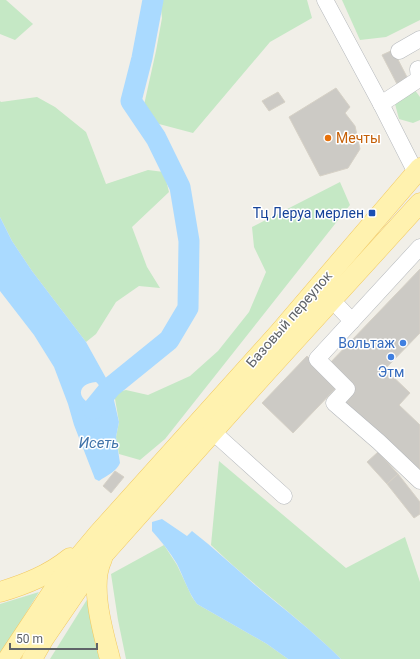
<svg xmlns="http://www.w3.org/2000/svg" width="420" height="659" font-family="Roboto,sans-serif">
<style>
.green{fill:#c5e8c5}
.water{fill:#aadaff;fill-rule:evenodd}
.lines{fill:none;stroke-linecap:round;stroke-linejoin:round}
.river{stroke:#aadaff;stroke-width:21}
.building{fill:#cccac5;stroke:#d6d1c6}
.minor-casing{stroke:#b5b8bc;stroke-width:17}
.major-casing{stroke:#f2c960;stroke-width:21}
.minor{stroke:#fff;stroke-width:16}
.major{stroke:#fff2af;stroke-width:20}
.food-dot{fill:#e8710a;stroke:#fff;stroke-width:1.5}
.transit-dot{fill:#1a4fb4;stroke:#fff;stroke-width:1.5}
.shop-dot{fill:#3f7fe0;stroke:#fff;stroke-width:1.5}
.labels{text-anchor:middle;stroke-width:3;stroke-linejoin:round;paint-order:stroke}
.food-label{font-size:14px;fill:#c56008;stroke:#fff;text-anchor:start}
.transit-label{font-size:14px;fill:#164399;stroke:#fff;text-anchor:end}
.street-label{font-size:14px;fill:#5f6368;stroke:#fff}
.shop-label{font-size:14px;fill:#366cbe;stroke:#fff;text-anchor:end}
.water-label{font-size:15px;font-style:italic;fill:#4174aa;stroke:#fff}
</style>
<rect width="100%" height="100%" fill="#f1efe8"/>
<g class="green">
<polygon points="0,0 6,0 33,24 15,40 0,34"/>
<polygon points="160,0 307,0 312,18 270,42 193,133 159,124 144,105 156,51 162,18"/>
<polygon points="342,0 420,0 420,20 386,37 360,40"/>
<polygon points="414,89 420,97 420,120 413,123 399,119 395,104"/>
<polygon points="37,97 55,107 86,132 106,184 148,170 164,172 169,192 132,227 147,267 160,288 139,286 116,302 96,334 86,342 32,271 12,241 0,217 0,101 1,102"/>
<polygon points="340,182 350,205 165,439 140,460 119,454 116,437 119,422 114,393 126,390 148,395 190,376 218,351 249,312 266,272 254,247 252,227"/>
<path d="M219 461 346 568 405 537 420 582V659H341C300 618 252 585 211 545Z"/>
<polygon points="164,545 177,565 192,597 197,604 267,644 288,659 126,659 118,620 111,574"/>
<polygon points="39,592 0,655 0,604"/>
<polygon points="88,598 103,659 50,659"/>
</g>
<g class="water">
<path d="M0 217 12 241 32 271 86 342 111 387 119 422 116 437 120 463C117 471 106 476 99 481L95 479 74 425 68 404 54 367 34 335 0 291ZM96 382C103 387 99 396 96 402L91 404C75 397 79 383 96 382Z"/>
<path d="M162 519 187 536 192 531C214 548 234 567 255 585 284 609 314 632 341 659H288L267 644 197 604C188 592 184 578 177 564 170 552 161 541 152 531V522Z"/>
</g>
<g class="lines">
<polyline class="river" points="93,409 111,387 169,340 188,308 189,241 180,187 156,138 131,101 142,58 153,0"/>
</g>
<g class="building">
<polygon points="393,50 408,79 397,84 382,55"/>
<polygon points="336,88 350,107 345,113 355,126 360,149 348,168 320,176 289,117"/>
<polygon points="278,92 285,102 269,111 262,101"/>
<polygon points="420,269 420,333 385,369 410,393 399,405 420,425 420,472 338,407 354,390 328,365"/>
<polygon points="307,356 338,386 293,433 262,403"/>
<polygon points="378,452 398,474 387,484 367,462"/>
<polygon points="115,471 124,477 111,493 103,486"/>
<polygon points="398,474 420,502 420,514 414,518 387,484"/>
</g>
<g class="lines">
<defs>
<g id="minor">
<polyline points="325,0 381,104 416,173"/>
<polyline points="399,51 420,39"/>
<polyline points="381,104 419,79 418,69"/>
<polyline points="420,247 317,359 347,389 334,403 379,442 420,481"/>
<polyline points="332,300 352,321"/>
<polyline points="213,432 284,496"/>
</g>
<g id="major">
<path d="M102 559C89 585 103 632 110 659"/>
<path d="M0 592C26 584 49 575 70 558"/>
<polyline points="8,659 63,576 99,533 278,334 420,168"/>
<polyline points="32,659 44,638 94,565 267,371 420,203"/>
</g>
</defs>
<use href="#minor" class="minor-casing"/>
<use href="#major" class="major-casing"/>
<use href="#minor" class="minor"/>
<use href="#major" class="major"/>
</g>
<circle class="food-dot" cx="328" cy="138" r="4"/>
<rect class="transit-dot" x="368" y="209" width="8" height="8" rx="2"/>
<g class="shop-dot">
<circle cx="403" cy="343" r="4"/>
<circle cx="391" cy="357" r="4"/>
</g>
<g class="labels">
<g class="food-label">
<text x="336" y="143">Мечты</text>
</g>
<g class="transit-label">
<text x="364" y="218">Тц Леруа мерлен</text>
</g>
<g class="street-label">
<text transform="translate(289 319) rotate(-49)" y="5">Базовый переулок</text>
</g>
<g class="shop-label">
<text x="395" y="348">Вольтаж</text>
<text x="391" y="377" text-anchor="middle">Этм</text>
</g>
<g class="water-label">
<text x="99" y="448">Исеть</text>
</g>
</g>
<path d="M10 643v6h87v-6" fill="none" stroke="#5f6368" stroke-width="2"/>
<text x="16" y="643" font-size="12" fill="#5f6368" stroke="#ffffff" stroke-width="3" paint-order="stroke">50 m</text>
</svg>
